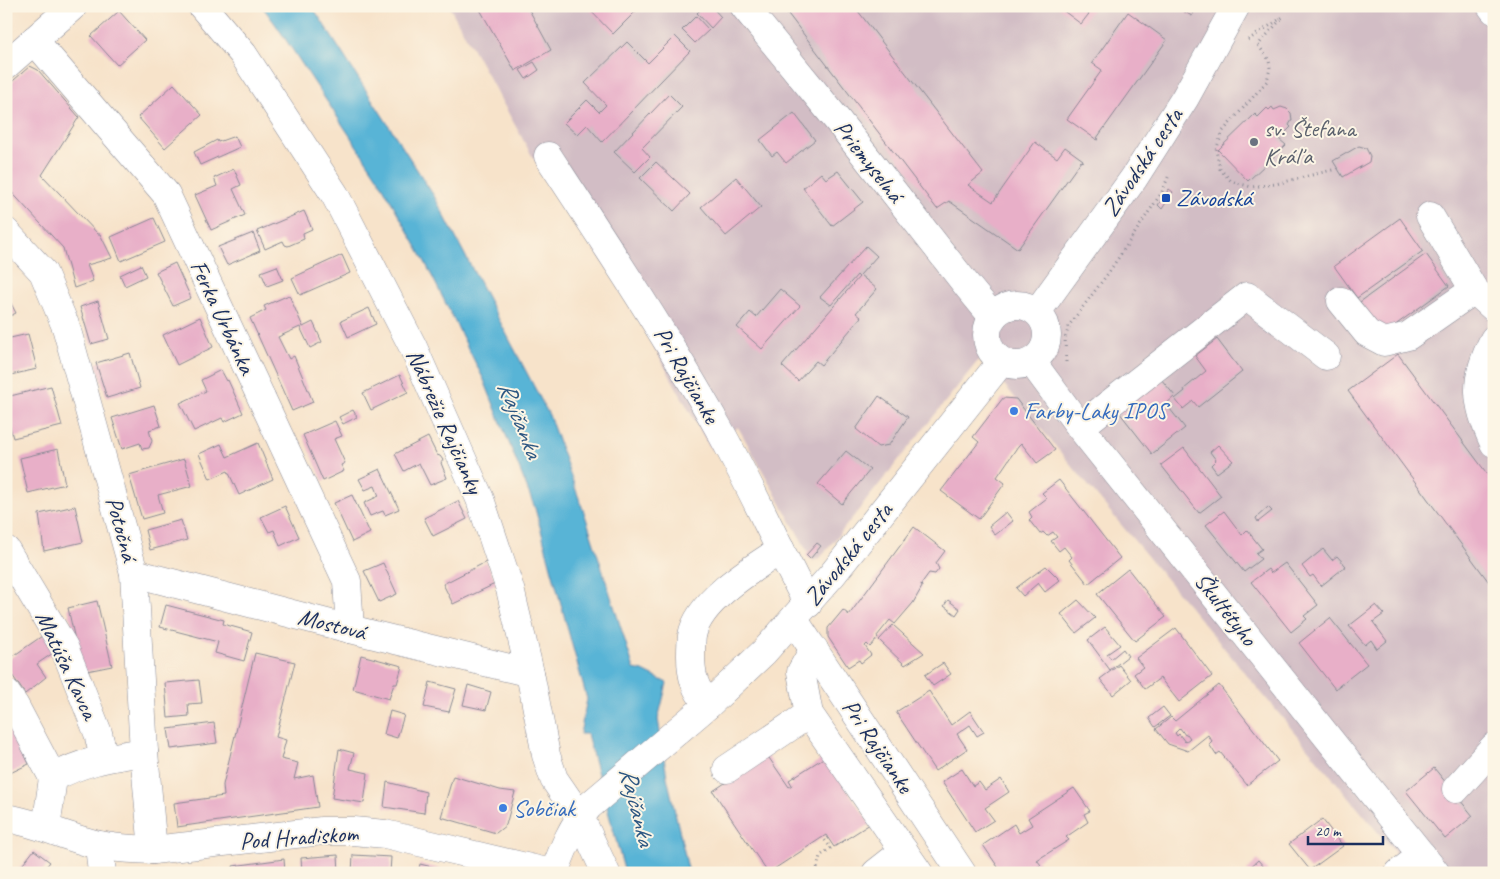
<svg xmlns="http://www.w3.org/2000/svg" width="1500" height="879" font-family="Caveat,sans-serif">
<style>
.industrial{fill:#d2bdc5}
.water{fill:#58b4d6;stroke:#3a729a}
.building{fill:#e8afc8;fill-rule:evenodd}
.lines{fill:none;stroke-linecap:round;stroke-linejoin:round}
.minor-casing{stroke:#898994;stroke-width:29}
.path{stroke:#898994;stroke-width:3;stroke-dasharray:1 4;stroke-linecap:butt}
.minor{stroke:#fff;stroke-width:28}
.worship-dot{fill:#6b7280;stroke:#fcf5e5;stroke-width:2}
.transit-dot{fill:#1a4fb4;stroke:#fcf5e5;stroke-width:2}
.shop-dot{fill:#3f7fe0;stroke:#fcf5e5;stroke-width:2}
.labels{text-anchor:middle;stroke-width:4;stroke-linejoin:round;paint-order:stroke}
.worship-label{font-size:24px;fill:#5b616d;stroke:#fcf5e5;text-anchor:start}
.street-label{font-size:24px;fill:#1b2f5e;stroke:#fcf5e5}
.transit-label{font-size:24px;fill:#164399;stroke:#fcf5e5;text-anchor:start}
.shop-label{font-size:24px;fill:#366cbe;stroke:#fcf5e5;text-anchor:start}
.water-label{font-size:25px;font-style:italic;fill:#2d5782;stroke:#fcf5e5}
</style>
<rect width="100%" height="100%" fill="#fcf5e5"/>
<filter id="ink" filterUnits="userSpaceOnUse"><feTurbulence type="fractalNoise" baseFrequency=".02" numOctaves="2"/><feDisplacementMap in="SourceGraphic" scale="10" xChannelSelector="R" yChannelSelector="G"/><feConvolveMatrix kernelMatrix="1 2 1 2 8 2 1 2 1" color-interpolation-filters="sRGB"/></filter>
<filter id="wash" filterUnits="userSpaceOnUse"><feTurbulence type="fractalNoise" baseFrequency=".0096" numOctaves="4" result="noise"/><feDisplacementMap in="SourceGraphic" scale="20" xChannelSelector="R" yChannelSelector="G"/><feGaussianBlur stdDeviation="1.12" result="paint"/><feColorMatrix in="noise" values="0 0 0 0 0 0 0 0 0 0 0 0 0 0 0 0 0 1.4 0 .05"/><feComposite in="paint" operator="in"/></filter>
<g filter="url(#wash)">
<rect width="100%" height="100%" fill="#f7e3ca"/>
<polygon class="industrial" points="449,6 1494,6 1494,873 1412,873 981,357 821,557 813,561 738,427 711,450 624,293 531,154"/>
<polygon class="water" points="262,6 312,6 434,196 549,415 586,518 634,669 643,671 667,683 658,719 667,777 689,873 625,873 587,734 580,734 587,699 568,630 535,508 484,380 424,260 378,178 276,25"/>
<g id="blocks">
<g class="building">
<polygon points="478,6 527,6 551,50 515,71"/>
<polygon points="586,6 641,6 613,34"/>
<polygon points="704,6 711,6 721,17 711,28 697,13"/>
<polygon points="782,6 861,6 858,11 983,173 968,185 993,202 1035,142 1057,158 1065,147 1083,160 1082,162 1081,161 1018,249 949,201 937,209"/>
<polygon points="1057,6 1095,6 1081,24"/>
<polygon points="1173,6 1197,6 1192,16"/>
<polygon points="119,11 145,40 117,65 91,36"/>
<polygon points="1128,12 1167,40 1097,138 1099,139 1097,140 1067,119 1102,70 1092,63"/>
<polygon points="696,16 709,30 695,43 682,30"/>
<polygon points="675,36 690,51 602,142 587,125 577,135 564,123 587,100 599,112 606,105 585,83 627,42 648,63"/>
<polygon points="534,62 539,70 526,79 520,70"/>
<polygon points="30,66 38,70 79,117 42,175 98,234 100,234 112,258 87,265 93,281 74,288 63,248 6,186 6,87"/>
<polygon points="174,84 202,115 165,148 138,117"/>
<polygon points="669,94 682,107 642,148 650,157 635,172 614,152"/>
<polygon points="1272,107 1274,110 1281,107 1287,109 1291,113 1292,120 1289,125 1291,127 1279,139 1286,145 1248,181 1218,150 1255,114 1258,117 1267,108 1269,110"/>
<polygon points="794,113 815,140 786,163 777,152 772,156 760,140"/>
<polygon points="235,136 240,147 200,165 194,152 217,140 218,142"/>
<polygon points="1359,146 1366,148 1370,156 1369,162 1343,177 1333,161"/>
<polygon points="656,162 690,194 674,211 640,178"/>
<polygon points="234,169 241,185 233,189 245,215 211,230 195,195 217,186 214,178"/>
<polygon points="838,171 863,202 832,226 803,188 821,173 826,179"/>
<polygon points="736,177 761,207 726,236 701,207"/>
<polygon points="1169,189 1173,192 1162,209 1158,205"/>
<polygon points="304,211 312,229 303,233 304,239 288,246 285,245 283,241 265,249 257,231"/>
<polygon points="154,218 165,242 121,261 111,237"/>
<polygon points="1400,218 1423,251 1357,298 1334,266"/>
<polygon points="253,233 260,251 227,265 218,247"/>
<polygon points="866,246 877,256 860,275 877,289 856,313 861,317 821,365 816,361 798,381 782,366 859,277 857,275 831,305 820,297"/>
<polygon points="1426,254 1449,286 1383,334 1360,302"/>
<polygon points="342,255 350,273 300,295 292,278"/>
<polygon points="175,263 191,298 173,306 156,272"/>
<polygon points="141,265 146,276 125,286 120,275"/>
<polygon points="277,266 283,280 267,286 261,272"/>
<polygon points="780,289 800,306 762,349 737,327 750,312 756,317"/>
<polygon points="6,294 16,313 6,318"/>
<polygon points="289,295 303,327 313,322 322,342 310,348 300,327 278,337 289,359 294,356 313,402 292,411 250,318 266,310 264,306"/>
<polygon points="98,301 109,339 91,344 80,307"/>
<polygon points="369,308 376,324 348,337 341,321"/>
<polygon points="200,317 213,347 177,365 163,335"/>
<polygon points="28,334 37,369 6,376 6,339"/>
<polygon points="1217,339 1242,372 1198,407 1193,401 1183,409 1175,399 1185,391 1184,389 1206,371 1195,356"/>
<polygon points="130,353 140,388 107,398 96,363"/>
<polygon points="1398,354 1494,483 1494,589 1348,391"/>
<polygon points="221,370 227,381 228,380 243,413 224,422 222,418 194,431 180,403 206,391 201,380"/>
<polygon points="400,375 408,392 371,410 363,393"/>
<polygon points="1161,379 1175,396 1166,404 1185,428 1152,454 1115,407"/>
<polygon points="51,386 62,426 13,438 10,427 6,428 6,397"/>
<polygon points="879,396 908,417 889,445 878,447 856,429"/>
<polygon points="1003,398 1016,399 1055,450 1037,463 1021,443 1018,446 997,477 1005,483 979,519 941,491 979,442 973,437"/>
<polygon points="154,405 161,426 149,430 152,441 149,448 142,449 140,443 122,449 112,418"/>
<polygon points="353,410 357,417 343,424 339,417"/>
<polygon points="335,421 342,436 334,439 345,463 341,465 344,471 323,481 303,435"/>
<polygon points="428,437 437,455 440,456 443,460 441,463 447,478 430,485 419,463 404,471 395,454"/>
<polygon points="258,443 273,479 239,495 228,471 210,479 199,454 221,444 227,457"/>
<polygon points="1218,445 1233,461 1217,473 1211,465 1216,460 1210,452"/>
<polygon points="1184,448 1221,496 1199,513 1161,465"/>
<polygon points="58,449 65,484 28,493 20,458"/>
<polygon points="846,451 870,470 842,504 818,484"/>
<polygon points="184,459 192,486 158,495 163,513 142,519 129,475"/>
<polygon points="380,469 399,509 385,515 383,511 370,516 364,503 379,496 375,486 365,490 359,479"/>
<polygon points="1059,480 1120,558 1088,584 1069,560 1072,557 1064,547 1059,551 1051,541 1057,537 1053,532 1047,536 1043,532 1040,534 1029,520 1032,517 1029,512 1047,498 1042,493"/>
<polygon points="352,495 370,533 352,542 334,503"/>
<polygon points="458,501 467,519 433,536 424,518"/>
<polygon points="75,506 83,542 44,551 39,514"/>
<polygon points="285,506 299,537 280,546 274,530 269,532 261,517"/>
<polygon points="1268,507 1272,511 1258,522 1256,518"/>
<polygon points="1224,511 1242,535 1247,530 1262,549 1256,553 1261,559 1244,572 1206,525"/>
<polygon points="1006,512 1013,521 995,535 989,526"/>
<polygon points="181,520 187,540 150,550 145,530"/>
<polygon points="914,527 945,551 936,563 939,569 935,574 929,573 921,584 922,587 913,603 895,624 890,620 877,636 878,638 870,647 867,644 865,646 871,655 861,663 859,660 848,667 828,637 828,628 843,610 849,615"/>
<polygon points="817,543 821,546 810,559 806,555"/>
<polygon points="1323,549 1332,560 1337,556 1346,566 1321,586 1313,575 1310,577 1302,566"/>
<polygon points="486,562 497,583 453,604 443,584"/>
<polygon points="383,563 397,594 379,602 364,571"/>
<polygon points="1285,563 1318,605 1304,616 1307,619 1291,632 1251,582 1268,569 1271,573"/>
<polygon points="1046,566 1060,580 1045,592 1038,583 1023,596 1016,588"/>
<polygon points="1128,569 1166,617 1135,641 1097,594"/>
<polygon points="948,600 960,609 956,615 944,606"/>
<polygon points="1078,600 1095,618 1076,633 1061,614"/>
<polygon points="97,601 112,666 82,672 68,608"/>
<polygon points="166,605 224,620 223,624 252,632 244,661 215,653 218,642 160,627"/>
<polygon points="1376,605 1384,614 1373,622 1387,641 1377,649 1371,640 1365,645 1349,626"/>
<polygon points="1330,618 1367,664 1335,689 1299,643"/>
<polygon points="6,622 12,628 6,634"/>
<polygon points="893,625 924,653 905,665 879,640"/>
<polygon points="1105,627 1120,645 1107,654 1111,659 1123,649 1128,656 1110,670 1088,640"/>
<polygon points="1176,628 1212,676 1179,702 1160,678 1145,689 1134,674 1143,667 1136,658"/>
<polygon points="45,634 56,651 37,664 46,677 25,694 6,666 6,661"/>
<polygon points="255,653 295,662 276,737 286,740 281,759 298,763 294,779 313,775 318,807 177,827 174,803 224,796 223,785"/>
<polygon points="361,655 402,666 397,684 394,684 389,699 353,689"/>
<polygon points="943,663 951,674 933,686 925,675"/>
<polygon points="1119,665 1131,680 1113,695 1100,679"/>
<polygon points="199,680 202,703 188,704 189,716 168,718 165,683"/>
<polygon points="430,682 456,689 449,712 424,707"/>
<polygon points="468,685 491,692 486,710 463,705"/>
<path d="M1219 685 1278 761 1247 785 1220 752 1216 755 1209 744 1212 741 1208 735 1188 751 1168 744 1156 729 1171 717 1175 721ZM1180 728 1185 735 1187 734 1190 738 1185 742 1179 734 1177 736 1175 733Z"/>
<polygon points="929,691 951,725 970,711 984,732 977,736 970,725 957,734 967,749 935,771 896,712"/>
<polygon points="1163,707 1170,716 1155,727 1149,718"/>
<polygon points="390,711 404,715 397,738 384,734"/>
<polygon points="6,715 29,764 6,775"/>
<polygon points="214,723 217,743 171,749 168,729"/>
<polygon points="339,749 354,753 350,769 368,773 364,803 332,798"/>
<polygon points="767,755 789,787 792,785 789,780 825,757 870,824 834,847 826,835 768,873 713,791"/>
<polygon points="1434,768 1473,816 1445,839 1406,791"/>
<polygon points="962,769 973,786 979,782 985,790 1001,779 1009,792 985,808 994,820 975,832 942,782"/>
<polygon points="453,776 500,790 515,792 506,825 496,833 441,817"/>
<polygon points="387,782 426,792 424,813 384,807"/>
<polygon points="1074,788 1090,811 1084,814 1088,822 1066,837 1069,840 1037,860 1041,865 1029,873 1002,873 983,845 1014,824 1019,833 1032,825 1028,818"/>
<polygon points="1322,819 1343,846 1310,870 1289,844"/>
<polygon points="34,850 50,862 41,873 16,873"/>
<polygon points="338,855 339,873 302,873 301,858"/>
<polygon points="353,855 391,857 390,873 352,873"/>
<polygon points="284,859 285,873 234,873 233,866"/>
<polygon points="1258,860 1269,873 1250,873 1247,870"/>
<polygon points="420,864 452,872 452,873 418,873"/>
</g>
</g>
</g>
<g filter="url(#ink)">
<use href="#blocks" fill-opacity="0" stroke="#898994" stroke-width="1"/>
<g class="lines">
<defs>
<g id="minor">
<polyline points="202,6 243,54 335,195 413,347 480,499 510,589 530,673 546,755 554,779 580,817 606,873"/>
<polyline points="744,6 838,121 969,288 993,317"/>
<polyline points="1491,6 1494,10"/>
<polyline points="34,40 166,194 347,581 350,629"/>
<polyline points="6,65 73,6"/>
<path d="M548 156C607 246 666 335 719 429 751 486 777 546 808 604"/>
<polyline points="1430,216 1474,290 1494,308"/>
<polyline points="6,232 43,272 66,327 134,573 144,752 153,850"/>
<polyline points="1341,301 1367,333 1384,342 1408,336 1474,290"/>
<circle cx="1017" cy="335" r="30"/>
<polyline points="1037,312 1134,178 1185,98 1236,6"/>
<path d="M1494 339C1473 379 1475 404 1494 443"/>
<polyline points="1032,362 1080,427 1436,873"/>
<polyline points="1080,427 1247,296 1326,356"/>
<polyline points="6,550 64,647 98,733 104,758"/>
<polyline points="134,573 350,629 530,673"/>
<polyline points="794,620 962,873"/>
<polyline points="814,649 801,672 809,714 919,873"/>
<polyline points="6,693 15,706 53,778"/>
<path d="M708 705C695 689 691 677 691 656 691 650 691 643 692 636 698 601 753 568 781 550"/>
<polyline points="727,769 809,714"/>
<polyline points="1456,789 1494,747"/>
<path d="M6 818C38 823 68 838 99 845 117 849 135 849 153 850L322 831H353L385 834 551 873"/>
<path d="M46 828 53 778C82 761 112 757 144 752"/>
<polyline points="99,845 102,873"/>
<path d="M554 873C563 849 572 826 589 806L708 705 764 652 832 575 1001 362"/>
<polyline points="876,873 904,851"/>
<polyline points="1399,873 1422,855"/>
</g>
</defs>
<use href="#minor" class="minor-casing"/>
<g class="path">
<polyline points="1248,40 1283,17 1258,45 1269,60 1270,68 1267,81 1223,131 1216,150 1220,169 1231,181 1251,187 1276,184 1336,169"/>
<polyline points="1066,362 1065,338 1070,324 1109,272 1162,192 1169,175"/>
<polyline points="816,873 820,856 831,848 824,839"/>
</g>
<use href="#minor" class="minor"/>
</g>
</g>
<circle class="worship-dot" cx="1254" cy="142" r="5"/>
<rect class="transit-dot" x="1161" y="193" width="10" height="10" rx="2.5"/>
<g class="shop-dot">
<circle cx="1014" cy="411" r="5"/>
<circle cx="503" cy="808" r="5"/>
</g>
<g class="labels">
<g class="worship-label">
<text x="1264" y="136">sv. Štefana<tspan x="1264" dy="28">Kráľa</tspan></text>
</g>
<g class="street-label">
<text transform="translate(869 161) rotate(52)" y="8">Priemyselná</text>
<text transform="translate(1142 162) rotate(-56)" y="8">Závodská cesta</text>
<text transform="translate(223 317) rotate(65)" y="8">Ferka Urbánka</text>
<text transform="translate(687 375) rotate(60)" y="8">Pri Rajčianke</text>
<text transform="translate(445 421) rotate(66)" y="8">Nábrežie Rajčianky</text>
<text transform="translate(122 529) rotate(75)" y="8">Potočná</text>
<text transform="translate(848 554) rotate(-51)" y="8">Závodská cesta</text>
<text transform="translate(1226 609) rotate(52)" y="8">Škultétyho</text>
<text transform="translate(332 624) rotate(14)" y="8">Mostová</text>
<text transform="translate(67 665) rotate(65)" y="8">Matúša Kavca</text>
<text transform="translate(878 746) rotate(56)" y="8">Pri Rajčianke</text>
<text transform="translate(299 837) rotate(-4)" y="8">Pod Hradiskom</text>
</g>
<g class="transit-label">
<text x="1176" y="206">Závodská</text>
</g>
<g class="shop-label">
<text x="1024" y="419">Farby-Laky IPOS</text>
<text x="513" y="816">Sobčiak</text>
</g>
<g class="water-label">
<text transform="translate(521 419) rotate(68)" y="9">Rajčanka</text>
<text transform="translate(638 806) rotate(76)" y="9">Rajčanka</text>
</g>
</g>
<rect width="1500" height="879" fill="none" stroke="#fcf5e5" stroke-width="25"/>
<path d="M1308 836v8h75v-8" fill="none" stroke="#1b2f5e" stroke-width="2.5"/>
<text x="1315" y="836" font-size="15" fill="#1b2f5e" stroke="#fcf5e5" stroke-width="4" paint-order="stroke">20 m</text>
</svg>
